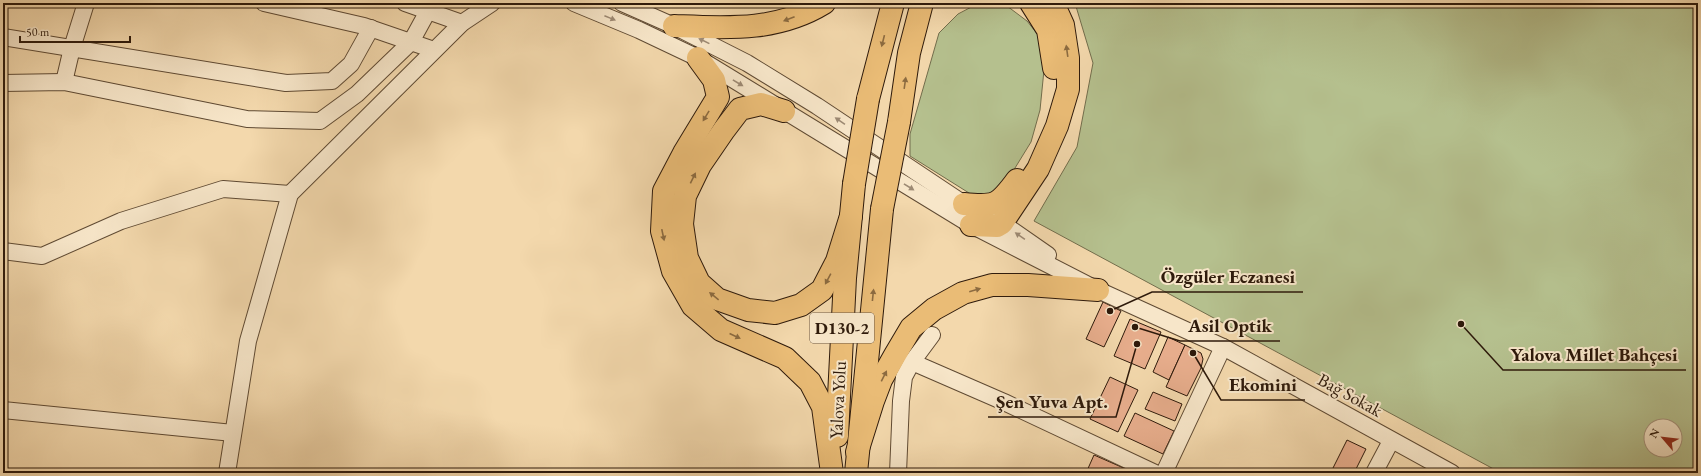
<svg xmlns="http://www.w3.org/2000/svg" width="1701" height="476" font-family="'EB Garamond',serif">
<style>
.green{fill:#b5c08e;stroke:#726d4c;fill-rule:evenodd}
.building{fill:#e7ad8c;stroke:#2e1a0b}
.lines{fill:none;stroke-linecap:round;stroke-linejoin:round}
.minor-casing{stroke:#5f4a33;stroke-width:18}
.trunk-casing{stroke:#2e1a0b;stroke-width:24}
.minor{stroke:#f7e6c9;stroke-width:16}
.trunk{stroke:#eabc76;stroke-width:22}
.trunk-bridge-casing{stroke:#2e1a0b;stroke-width:24;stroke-linecap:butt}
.trunk-bridge{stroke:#eabc76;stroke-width:22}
.oneway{fill:#9d8a74}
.oneway2{fill:#8c6b40}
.labels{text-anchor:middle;stroke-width:4;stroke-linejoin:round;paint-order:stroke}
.shield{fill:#f7e6c9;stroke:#6a5744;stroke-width:1}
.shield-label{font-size:17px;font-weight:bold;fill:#2e1a0b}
.street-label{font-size:18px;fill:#2e1a0b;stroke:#f7e6c9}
.leader{fill:none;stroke:#2e1a0b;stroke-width:1.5}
.callout-dot{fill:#2e1a0b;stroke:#f7e6c9;stroke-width:1.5}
.callout-label{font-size:19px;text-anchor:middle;font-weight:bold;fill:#2e1a0b;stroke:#f7e6c9;stroke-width:4;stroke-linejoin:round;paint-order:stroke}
</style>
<rect width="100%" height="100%" fill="#f3d8ac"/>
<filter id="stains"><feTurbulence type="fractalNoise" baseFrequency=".005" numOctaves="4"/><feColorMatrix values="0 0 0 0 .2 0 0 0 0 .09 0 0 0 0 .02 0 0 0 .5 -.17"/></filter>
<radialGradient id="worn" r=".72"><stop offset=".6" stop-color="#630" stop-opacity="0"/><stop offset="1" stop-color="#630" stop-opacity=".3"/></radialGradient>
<g class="green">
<polygon points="979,3 1007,6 1027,21 1039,36 1044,70 1040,110 1031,142 1007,181 989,194 977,198 910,156 910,134 939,33 958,14"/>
<path d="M1075 3H1698V473H1501L1034 221 1077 147 1093 63ZM1651 426H1675V450H1651Z"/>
</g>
<g class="building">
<polygon points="1103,302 1121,311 1104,347 1086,339"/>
<polygon points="1130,319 1161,332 1145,369 1114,356"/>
<polygon points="1168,337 1185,345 1169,380 1153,372"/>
<polygon points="1185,345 1201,353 1203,359 1201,368 1187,396 1166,387"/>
<polygon points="1110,377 1138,390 1118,432 1090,419"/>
<polygon points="1153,392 1182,404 1175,421 1145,409"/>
<polygon points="1135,413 1174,431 1163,454 1124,436"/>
<polygon points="1347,440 1366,449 1354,473 1333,473 1331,472"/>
<polygon points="1094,455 1135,473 1086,473"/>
<polygon points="1401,469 1410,473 1398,473"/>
</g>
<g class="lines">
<defs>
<g id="minor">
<polyline points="264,3 364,26 434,50"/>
<polyline points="405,3 462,23"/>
<polyline points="574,3 639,30 698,58 971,225 1098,290 1223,347 1452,473"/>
<polyline points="622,3 674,26 747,63 817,106 964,204 1002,223 1048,255"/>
<polyline points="3,37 286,83 332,81 351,64 371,28"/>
<polyline points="64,82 72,48 86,3"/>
<polyline points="3,83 64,82 247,119 320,121 357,94 411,42 428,11"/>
<polyline points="3,251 42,256 121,221 223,189 290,194"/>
<polyline points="912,362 1004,402 1155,473"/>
<polyline points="3,410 233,433"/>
<polyline points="227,473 248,341 290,194 462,23 492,3"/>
<polyline points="898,473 901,401 904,377 912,362 932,335"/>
<polyline points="1164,473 1223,347"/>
<polyline points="1374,473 1391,441"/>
</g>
<g id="trunk">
<polyline points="1031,3 1048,30 1054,68"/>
<path d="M674 26C726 28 777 32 824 3"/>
<polyline points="698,58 714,80 718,97 684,153 664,191 662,231 673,271 693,306 721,330 785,358 810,382 823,407 832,473"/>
<polyline points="868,99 893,3"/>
<polyline points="784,111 761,104 740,109 724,130 700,165 685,196 682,224 687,258 699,283 717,299 748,310 775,313 801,305 822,290 837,261 851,216"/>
<polyline points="899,122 909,53 922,3"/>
<path d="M964 204C995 207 998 206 1017 180"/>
<polyline points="971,225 997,226 1002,223 1038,169 1057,126 1068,89 1068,58 1063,25 1053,3"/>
<polyline points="837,436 845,278 854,184"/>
<polyline points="857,452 873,401 881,380 895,355 911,328 934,309 963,293 992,285 1028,285 1098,290"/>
<polyline points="856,473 882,209"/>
</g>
</defs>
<use href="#minor" class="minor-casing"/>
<use href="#trunk" class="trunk-casing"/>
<use href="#minor" class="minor"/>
<use href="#trunk" class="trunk"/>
<defs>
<g id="trunk-bridge">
<polyline points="854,184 868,99"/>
<polyline points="882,209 899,122"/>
</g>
</defs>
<use href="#trunk-bridge" class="trunk-bridge-casing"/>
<use href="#trunk-bridge" class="trunk-bridge"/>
</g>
<defs><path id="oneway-solid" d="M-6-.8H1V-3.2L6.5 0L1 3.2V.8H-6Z"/></defs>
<g class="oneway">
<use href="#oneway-solid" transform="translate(610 18) rotate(22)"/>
<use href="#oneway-solid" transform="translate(704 41) rotate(-154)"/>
<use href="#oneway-solid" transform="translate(738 83) rotate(31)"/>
<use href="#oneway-solid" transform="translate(840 121) rotate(-146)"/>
<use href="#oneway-solid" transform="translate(909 187) rotate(32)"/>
<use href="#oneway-solid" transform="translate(1020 236) rotate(-145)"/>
</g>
<g class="oneway2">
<use href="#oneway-solid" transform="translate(789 19) rotate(159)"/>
<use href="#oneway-solid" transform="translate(883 41) rotate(104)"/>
<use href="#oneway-solid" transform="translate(1067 51) rotate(-98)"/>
<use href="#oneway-solid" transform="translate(905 83) rotate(-82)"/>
<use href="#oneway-solid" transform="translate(706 116) rotate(121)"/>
<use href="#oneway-solid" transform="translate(693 178) rotate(-64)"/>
<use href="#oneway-solid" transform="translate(663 235) rotate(78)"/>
<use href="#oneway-solid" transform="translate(828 279) rotate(118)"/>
<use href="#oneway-solid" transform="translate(975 290) rotate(-16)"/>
<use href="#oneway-solid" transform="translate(873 295) rotate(-84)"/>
<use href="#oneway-solid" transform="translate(714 296) rotate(-141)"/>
<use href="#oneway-solid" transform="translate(735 336) rotate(25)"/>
<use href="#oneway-solid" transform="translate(884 376) rotate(-63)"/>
</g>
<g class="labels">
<rect class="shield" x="810" y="313" width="64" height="30" rx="3"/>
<g class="shield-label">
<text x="842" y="334">D130-2</text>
</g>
<g class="street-label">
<text transform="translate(1350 395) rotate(29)" y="6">Bağ Sokak</text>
<text transform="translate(838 400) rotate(-87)" y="6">Yalova Yolu</text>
</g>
</g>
<path class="leader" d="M1110 311L1152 292H1303M1135 327L1180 341H1280M1461 324L1503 370H1686M1193 353L1221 400H1305M1137 344L1116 417H988"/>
<g class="callout-dot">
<circle cx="1110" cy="311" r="4"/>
<circle cx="1135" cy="327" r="4"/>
<circle cx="1461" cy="324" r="4"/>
<circle cx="1193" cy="353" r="4"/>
<circle cx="1137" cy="344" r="4"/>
</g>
<g class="callout-label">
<text x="1228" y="283">Özgüler Eczanesi</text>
<text x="1230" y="332">Asil Optik</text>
<text x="1594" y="361">Yalova Millet Bahçesi</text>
<text x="1263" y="391">Ekomini</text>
<text x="1052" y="408">Şen Yuva Apt.</text>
</g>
<rect width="1701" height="476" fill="none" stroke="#f3d8ac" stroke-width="16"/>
<rect x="4" y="4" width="1693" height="468" fill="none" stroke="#2e1a0b" stroke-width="2"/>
<rect x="8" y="8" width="1685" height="460" fill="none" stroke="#2e1a0b"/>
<g transform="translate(1663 438) rotate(298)"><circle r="19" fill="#f7e6c9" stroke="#a7947d"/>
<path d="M0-3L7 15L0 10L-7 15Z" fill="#8f2418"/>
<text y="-6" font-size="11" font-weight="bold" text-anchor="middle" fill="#2e1a0b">N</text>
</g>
<path d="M20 36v6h110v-6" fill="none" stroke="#2e1a0b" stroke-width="2"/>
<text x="26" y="36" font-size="12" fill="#2e1a0b" stroke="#f7e6c9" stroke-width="3" paint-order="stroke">50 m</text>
<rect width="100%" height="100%" filter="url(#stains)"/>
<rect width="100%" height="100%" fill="url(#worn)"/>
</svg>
